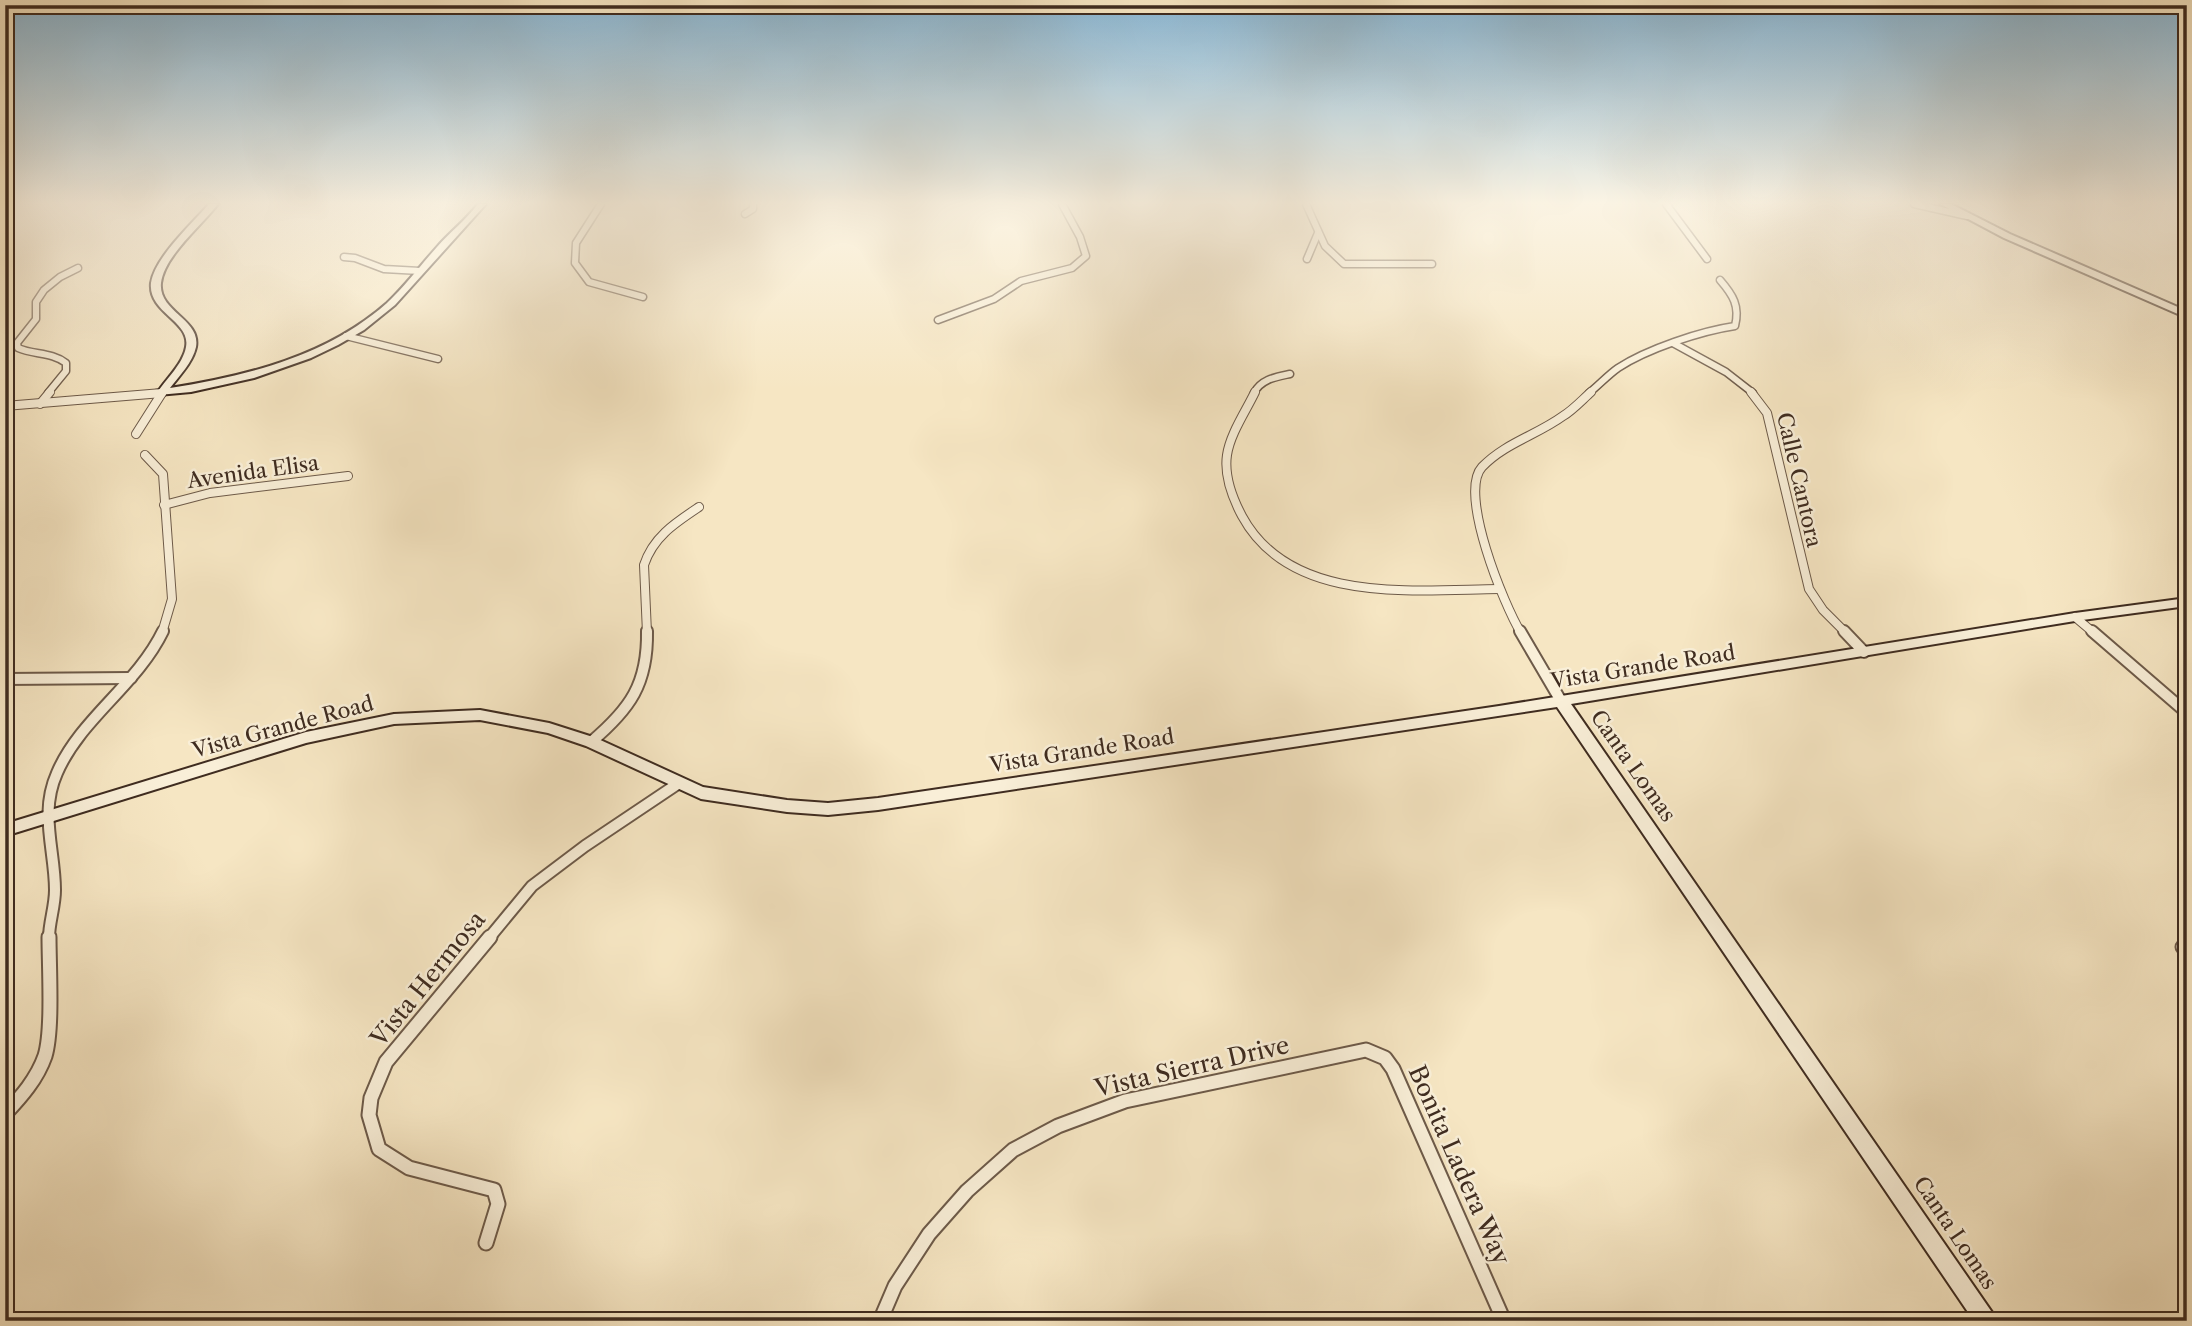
<svg xmlns="http://www.w3.org/2000/svg" width="2192" height="1326" font-family="'Libre Caslon Text',serif">
<style>
.lines{fill:none;stroke-linecap:round;stroke-linejoin:round}
.street-far3-casing{stroke:#6d5a49;stroke-width:9}
.street-far2-casing{stroke:#6d5a49;stroke-width:10}
.street-far1-casing{stroke:#6d5a49;stroke-width:14}
.street-casing{stroke:#6d5a49;stroke-width:17}
.secondary-casing{stroke:#3f2c20;stroke-width:4}
.street-far3{stroke:#f9efd8;stroke-width:6}
.street-far2{stroke:#f9efd8;stroke-width:8}
.street-far1{stroke:#f9efd8;stroke-width:10}
.street{stroke:#f9efd8;stroke-width:13}
.secondary{fill:#f9efd8;fill-rule:evenodd}
.labels{text-anchor:middle;stroke-width:5;stroke-linejoin:round;paint-order:stroke}
.street-label{font-size:21px;fill:#3f2c20;stroke:#f9efd8}
.near-street-label{font-size:24px;fill:#3f2c20;stroke:#f9efd8}
</style>
<rect width="100%" height="100%" fill="#f6e6c3"/>
<filter id="stains"><feTurbulence type="fractalNoise" baseFrequency=".00286" numOctaves="4"/><feColorMatrix values="0 0 0 0 .2 0 0 0 0 .09 0 0 0 0 .02 0 0 0 .5 -.17"/></filter>
<radialGradient id="worn" r=".72"><stop offset=".6" stop-color="#630" stop-opacity="0"/><stop offset="1" stop-color="#630" stop-opacity=".3"/></radialGradient>
<g class="lines">
<defs>
<g id="street-far3">
<polyline points="601,204 576,243 575,263 589,282 643,297"/>
<polyline points="1306,204 1325,246 1344,264 1432,264"/>
<polyline points="1666,204 1707,259"/>
<polyline points="1914,204 1967,216"/>
<polyline points="745,214 753,209 753,204"/>
<polyline points="344,257 355,258 384,269 420,271"/>
<polyline points="1307,259 1318,233"/>
<polyline points="938,320 994,299 1021,281 1072,268 1086,256 1080,237 1062,204"/>
<polyline points="346,336 438,359"/>
<polyline points="1673,343 1726,372 1753,393"/>
<path d="M48 393 66 371V363C52 352 34 355 18 348L17 343 36 319V302L44 290 60 277 78 268"/>
<polyline points="157,393 162,393"/>
<path d="M1254 393C1261 379 1276 377 1290 374"/>
<path d="M1589 393C1599 385 1608 375 1618 368 1647 349 1701 331 1735 326 1740 306 1733 295 1720 280"/>
</g>
<g id="street-far2">
<path d="M1255 392C1246 411 1230 434 1227 455 1224 475 1233 499 1242 516 1290 605 1413 590 1499 589"/>
<polyline points="1751,392 1767,413 1809,589 1823,610 1846,633"/>
<polyline points="40,404 50,392"/>
<polyline points="5,406 162,393"/>
<polyline points="136,434 162,393"/>
<polyline points="145,455 163,474 172,599 162,633"/>
<polyline points="164,505 210,493 348,476"/>
<polyline points="2075,617 2094,633"/>
<path d="M647 633 644 565C653 537 675 523 699 507"/>
<path d="M1521 633C1504 605 1458 493 1482 467 1505 443 1537 435 1563 416 1573 410 1582 400 1591 392"/>
</g>
<g id="street-far1">
<polyline points="1520,631 1561,701"/>
<polyline points="1844,631 1864,652"/>
<polyline points="2092,631 2187,713"/>
<polyline points="5,679 131,678"/>
<path d="M591 742C630 709 648 684 647 631"/>
<path d="M49 938C49 922 55 907 55 890 55 850 39 813 57 773 80 719 137 685 163 631"/>
<polyline points="489,938 532,886 585,846 679,783"/>
</g>
<g id="street">
<polyline points="2183,947 2187,947"/>
<path d="M5 1114C21 1097 37 1079 45 1056 53 1030 49 967 49 937"/>
<polyline points="486,1243 498,1204 494,1190 409,1168 379,1149 369,1115 371,1098 386,1062 490,937"/>
<polyline points="880,1321 895,1286 929,1234 967,1191 1013,1150 1058,1126 1125,1101 1366,1050 1385,1058 1393,1069 1504,1321"/>
</g>
<g id="secondary">
<path d="M209 204H218C202 225 164 256 161 283 158 312 201 319 196 347 193 362 179 376 170 388 247 376 327 356 387 303 405 286 420 266 437 247 450 232 466 220 478 204H486L395 305 364 330 338 345 311 358 254 378 191 392 158 395 157 393C166 379 183 364 186 347 191 321 148 313 151 283 155 257 192 224 209 204Z"/>
<polygon points="1940,204 1951,204 2010,234 2187,311 2187,318 2004,238"/>
<polygon points="2187,598 2187,606 2075,621 1571,704 1998,1321 1974,1321 1557,707 878,810 828,815 787,812 701,799 586,746 548,733 480,720 394,724 306,743 5,836 5,824 306,732 394,714 480,710 549,723 596,738 703,787 787,800 828,803 878,798 1499,706 2075,613"/>
</g>
</defs>
<use href="#street-far3" class="street-far3-casing"/>
<use href="#street-far2" class="street-far2-casing"/>
<use href="#street-far1" class="street-far1-casing"/>
<use href="#street" class="street-casing"/>
<use href="#secondary" class="secondary-casing"/>
<use href="#street-far3" class="street-far3"/>
<use href="#street-far2" class="street-far2"/>
<use href="#street-far1" class="street-far1"/>
<use href="#street" class="street"/>
<use href="#secondary" class="secondary"/>
</g>
<linearGradient id="sky" x2="0" y2="1"><stop stop-color="#8ab8d6"/><stop offset="0.52" stop-color="#fbf4e4"/><stop offset="1" stop-color="#fbf4e4" stop-opacity="0"/></linearGradient>
<rect width="2192" height="390" fill="url(#sky)"/>
<g class="labels">
<g class="street-label">
<text transform="translate(253 472) rotate(-8)" y="7">Avenida Elisa</text>
<text transform="translate(1799 480) rotate(77)" y="7">Calle Cantora</text>
<text transform="translate(1643 667) rotate(-9)" y="7">Vista Grande Road</text>
<text transform="translate(283 727) rotate(-15)" y="7">Vista Grande Road</text>
<text transform="translate(1082 751) rotate(-9)" y="7">Vista Grande Road</text>
<text transform="translate(1633 766) rotate(55)" y="7">Canta Lomas</text>
<text transform="translate(1955 1233) rotate(56)" y="7">Canta Lomas</text>
</g>
<g class="near-street-label">
<text transform="translate(428 979) rotate(-51)" y="8">Vista Hermosa</text>
<text transform="translate(1192 1067) rotate(-13)" y="8">Vista Sierra Drive</text>
<text transform="translate(1459 1165) rotate(66)" y="8">Bonita Ladera Way</text>
</g>
</g>
<rect width="2192" height="1326" fill="none" stroke="#f6e6c3" stroke-width="28"/>
<rect x="7" y="7" width="2178" height="1312" fill="none" stroke="#3f2c20" stroke-width="3.5"/>
<rect x="14" y="14" width="2164" height="1298" fill="none" stroke="#3f2c20" stroke-width="2"/>
<rect width="100%" height="100%" filter="url(#stains)"/>
<rect width="100%" height="100%" fill="url(#worn)"/>
</svg>
